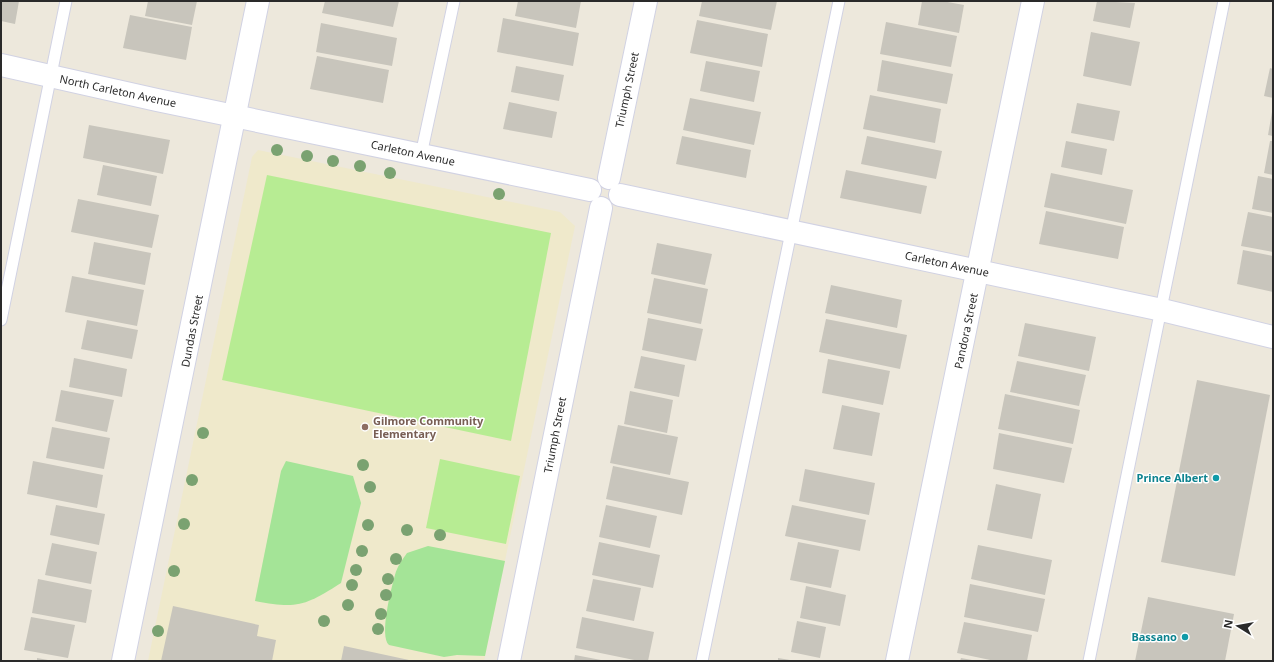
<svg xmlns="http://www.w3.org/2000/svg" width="1274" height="662" font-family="'Noto Sans',sans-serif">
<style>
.education{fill:#efe9cb}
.green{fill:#a4e497}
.pitch{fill:#b7ec93}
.building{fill:#c8c5bc}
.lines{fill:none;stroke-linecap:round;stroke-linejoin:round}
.service-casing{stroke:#d1d2e3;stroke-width:13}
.minor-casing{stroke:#d1d2e3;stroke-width:24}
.service{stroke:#fff;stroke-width:11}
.minor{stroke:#fff;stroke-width:22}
.tree{fill:#7aa271}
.education-dot{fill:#8d6e63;stroke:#fff;stroke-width:1.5}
.culture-dot{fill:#0f9aa8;stroke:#fff;stroke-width:1.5}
.labels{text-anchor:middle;stroke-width:3;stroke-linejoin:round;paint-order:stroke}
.street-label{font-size:11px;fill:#2a2a2a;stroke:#fff}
.education-label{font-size:11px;font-weight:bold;fill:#785e54;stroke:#fff;text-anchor:start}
.culture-label{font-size:11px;font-weight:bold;fill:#0d838f;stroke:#fff;text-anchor:end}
</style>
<rect width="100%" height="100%" fill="#ede8dc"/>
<polygon class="education" points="258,150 560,212 575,226 484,661 148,661 252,157"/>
<g class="green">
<path d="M286 461 353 476 361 503 341 583C305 606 297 609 255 601L281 471Z"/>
<path d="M428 546 505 561 485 656 457 655 444 657 389 645C379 636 391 589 395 575 397 567 402 560 407 553Z"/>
</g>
<g class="pitch">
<polygon points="267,175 551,233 511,441 222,380"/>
<polygon points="440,459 520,476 506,544 426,528"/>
</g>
<g class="building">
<polygon points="1,1 19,1 15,24 1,21"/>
<polygon points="148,1 197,1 192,25 145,16"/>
<polygon points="325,1 399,1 393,27 322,13"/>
<polygon points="518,1 581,1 576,28 515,16"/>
<polygon points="702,1 777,1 771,30 699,16"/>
<polygon points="922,1 942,1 964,5 959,33 918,25"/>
<polygon points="1097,1 1135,3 1130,28 1093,21"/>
<polygon points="130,15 192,27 186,60 123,48"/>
<polygon points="503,18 579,33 573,66 497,52"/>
<polygon points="697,20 768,34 762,67 690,53"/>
<polygon points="886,22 957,36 951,67 880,54"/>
<polygon points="321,23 397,38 392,66 316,52"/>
<polygon points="1091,32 1140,42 1131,86 1083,76"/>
<polygon points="317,56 389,70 383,103 310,89"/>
<polygon points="882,60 953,74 947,104 877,91"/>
<polygon points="706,61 760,71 754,102 700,91"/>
<polygon points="516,66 564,75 559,101 511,92"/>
<polygon points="1270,68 1273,69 1273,98 1264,96"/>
<polygon points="870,95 941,109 935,143 863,129"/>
<polygon points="690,98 761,112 754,145 683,130"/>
<polygon points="509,102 557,112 552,138 503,129"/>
<polygon points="1077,103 1120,111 1114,141 1071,133"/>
<polygon points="1272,112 1273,112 1273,136 1268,135"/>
<polygon points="89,125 170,140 163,174 83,158"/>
<polygon points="682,136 751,150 746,178 676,164"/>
<polygon points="867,136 942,151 936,179 861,164"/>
<polygon points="1066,141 1107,149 1102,175 1061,167"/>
<polygon points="1270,141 1273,141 1273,175 1264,173"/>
<polygon points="103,165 157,176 151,206 97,195"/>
<polygon points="846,170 927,186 921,214 840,198"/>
<polygon points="1051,173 1133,190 1126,224 1044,207"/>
<polygon points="1258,176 1273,179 1273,213 1252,209"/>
<polygon points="78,199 159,215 152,248 71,232"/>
<polygon points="1046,211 1124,227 1118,259 1039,244"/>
<polygon points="1248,212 1273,217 1273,252 1241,246"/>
<polygon points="94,242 151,253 145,285 88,274"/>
<polygon points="657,243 712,254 705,285 651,274"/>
<polygon points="1243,250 1273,256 1273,292 1237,284"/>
<polygon points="72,276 144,290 137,326 65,312"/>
<polygon points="654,278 708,289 701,324 647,313"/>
<polygon points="831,285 902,300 897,328 825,313"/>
<polygon points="648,318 703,329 696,361 642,350"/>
<polygon points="826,319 907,335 900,369 819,352"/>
<polygon points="87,320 138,330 132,359 81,349"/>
<polygon points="1025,323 1096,337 1089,371 1018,356"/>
<polygon points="641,356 685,365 679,397 634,388"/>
<polygon points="74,358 127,369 122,397 69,387"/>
<polygon points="828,359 890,371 883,405 822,393"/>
<polygon points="1017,361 1086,375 1079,406 1010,392"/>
<polygon points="1197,380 1270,395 1235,576 1161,562"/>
<polygon points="61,390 114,400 107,432 55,421"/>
<polygon points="630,391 673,400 667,433 624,424"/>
<polygon points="1005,394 1080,410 1073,444 998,429"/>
<polygon points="842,405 880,413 872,456 833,449"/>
<polygon points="618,425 678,437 670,475 610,463"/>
<polygon points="52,427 110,438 104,469 46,458"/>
<polygon points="999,433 1072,448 1064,483 993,469"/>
<polygon points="33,461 103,475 97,508 27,494"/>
<polygon points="613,466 689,482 682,515 606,499"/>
<polygon points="805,469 875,483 869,515 799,501"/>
<polygon points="996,484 1041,494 1032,539 987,530"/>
<polygon points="56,505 105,514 99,545 50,535"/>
<polygon points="606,505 657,516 650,548 599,537"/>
<polygon points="792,505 866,520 860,551 785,536"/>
<polygon points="599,542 660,555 653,588 592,575"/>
<polygon points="798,542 839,550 831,588 790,580"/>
<polygon points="52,543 97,552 91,584 45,575"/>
<polygon points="978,545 1052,560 1045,595 971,579"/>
<polygon points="38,579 92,590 86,623 32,613"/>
<polygon points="593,579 641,588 634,621 586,611"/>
<polygon points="970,584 1045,599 1038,632 964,617"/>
<polygon points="806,586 846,595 840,626 800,618"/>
<polygon points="1148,597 1234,614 1225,661 1135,661"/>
<polygon points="173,606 259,625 257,636 276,640 272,661 161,661"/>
<polygon points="31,617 75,625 68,658 24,650"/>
<polygon points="582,617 654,632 648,661 639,661 576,648"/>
<polygon points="797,621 826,627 820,658 791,652"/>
<polygon points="964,622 1032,635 1027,661 995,661 957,653"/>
<polygon points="344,646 409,660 409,661 341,661"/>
<polygon points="575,655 601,660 601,661 574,661"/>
<polygon points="37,658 48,660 48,661 37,661"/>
<polygon points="778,658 790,660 790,661 778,661"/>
<polygon points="961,658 972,660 972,661 960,661"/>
</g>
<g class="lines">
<defs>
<g id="service">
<polyline points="421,155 454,1"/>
<polyline points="1,320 66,1"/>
<polyline points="702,661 839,1"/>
<polyline points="1089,661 1224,1"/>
</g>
<g id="minor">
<polyline points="1,65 157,100 590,190"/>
<polyline points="609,178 646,1"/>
<polyline points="620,195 1162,310 1273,337"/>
<polyline points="123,661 258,1"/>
<polyline points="509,661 601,208"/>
<polyline points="897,661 1033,1"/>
</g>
</defs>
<use href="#service" class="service-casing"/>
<use href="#minor" class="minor-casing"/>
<use href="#service" class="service"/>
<use href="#minor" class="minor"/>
</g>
<g class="tree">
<circle cx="277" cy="150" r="6"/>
<circle cx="307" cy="156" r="6"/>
<circle cx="333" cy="161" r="6"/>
<circle cx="360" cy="166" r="6"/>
<circle cx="390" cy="173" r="6"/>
<circle cx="499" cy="194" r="6"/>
<circle cx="203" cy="433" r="6"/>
<circle cx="363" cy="465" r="6"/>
<circle cx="192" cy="480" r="6"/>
<circle cx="370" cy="487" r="6"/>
<circle cx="184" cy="524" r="6"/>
<circle cx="368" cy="525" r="6"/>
<circle cx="407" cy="530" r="6"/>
<circle cx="440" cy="535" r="6"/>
<circle cx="362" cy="551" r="6"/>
<circle cx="396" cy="559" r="6"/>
<circle cx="356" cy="570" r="6"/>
<circle cx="174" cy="571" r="6"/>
<circle cx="388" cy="579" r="6"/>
<circle cx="352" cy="585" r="6"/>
<circle cx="386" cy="595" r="6"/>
<circle cx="348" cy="605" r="6"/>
<circle cx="381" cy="614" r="6"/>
<circle cx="324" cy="621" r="6"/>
<circle cx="378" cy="629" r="6"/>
<circle cx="158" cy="631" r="6"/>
</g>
<circle class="education-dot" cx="365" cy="427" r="4"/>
<g class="culture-dot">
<circle cx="1216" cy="478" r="4"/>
<circle cx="1185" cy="637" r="4"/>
</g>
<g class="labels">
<g class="street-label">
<text transform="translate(627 90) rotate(-78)" y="4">Triumph Street</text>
<text transform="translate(118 91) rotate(12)" y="4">North Carleton Avenue</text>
<text transform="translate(413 153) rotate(12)" y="4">Carleton Avenue</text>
<text transform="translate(947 264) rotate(12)" y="4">Carleton Avenue</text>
<text transform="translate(192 331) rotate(-79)" y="4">Dundas Street</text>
<text transform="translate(966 331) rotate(-78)" y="4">Pandora Street</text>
<text transform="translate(555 435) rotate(-79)" y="4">Triumph Street</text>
</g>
<g class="education-label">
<text x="373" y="425">Gilmore Community<tspan x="373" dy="13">Elementary</tspan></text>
</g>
<g class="culture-label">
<text x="1208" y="482">Prince Albert</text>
<text x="1177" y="641">Bassano</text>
</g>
</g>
<rect width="1274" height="662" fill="none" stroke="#2a2a2a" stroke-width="4"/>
<g transform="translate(1238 626) rotate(281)" stroke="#ffffff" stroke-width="3" paint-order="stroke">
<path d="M0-3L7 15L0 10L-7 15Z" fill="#2a2a2a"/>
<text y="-6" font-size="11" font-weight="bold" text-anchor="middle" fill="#2a2a2a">N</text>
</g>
</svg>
